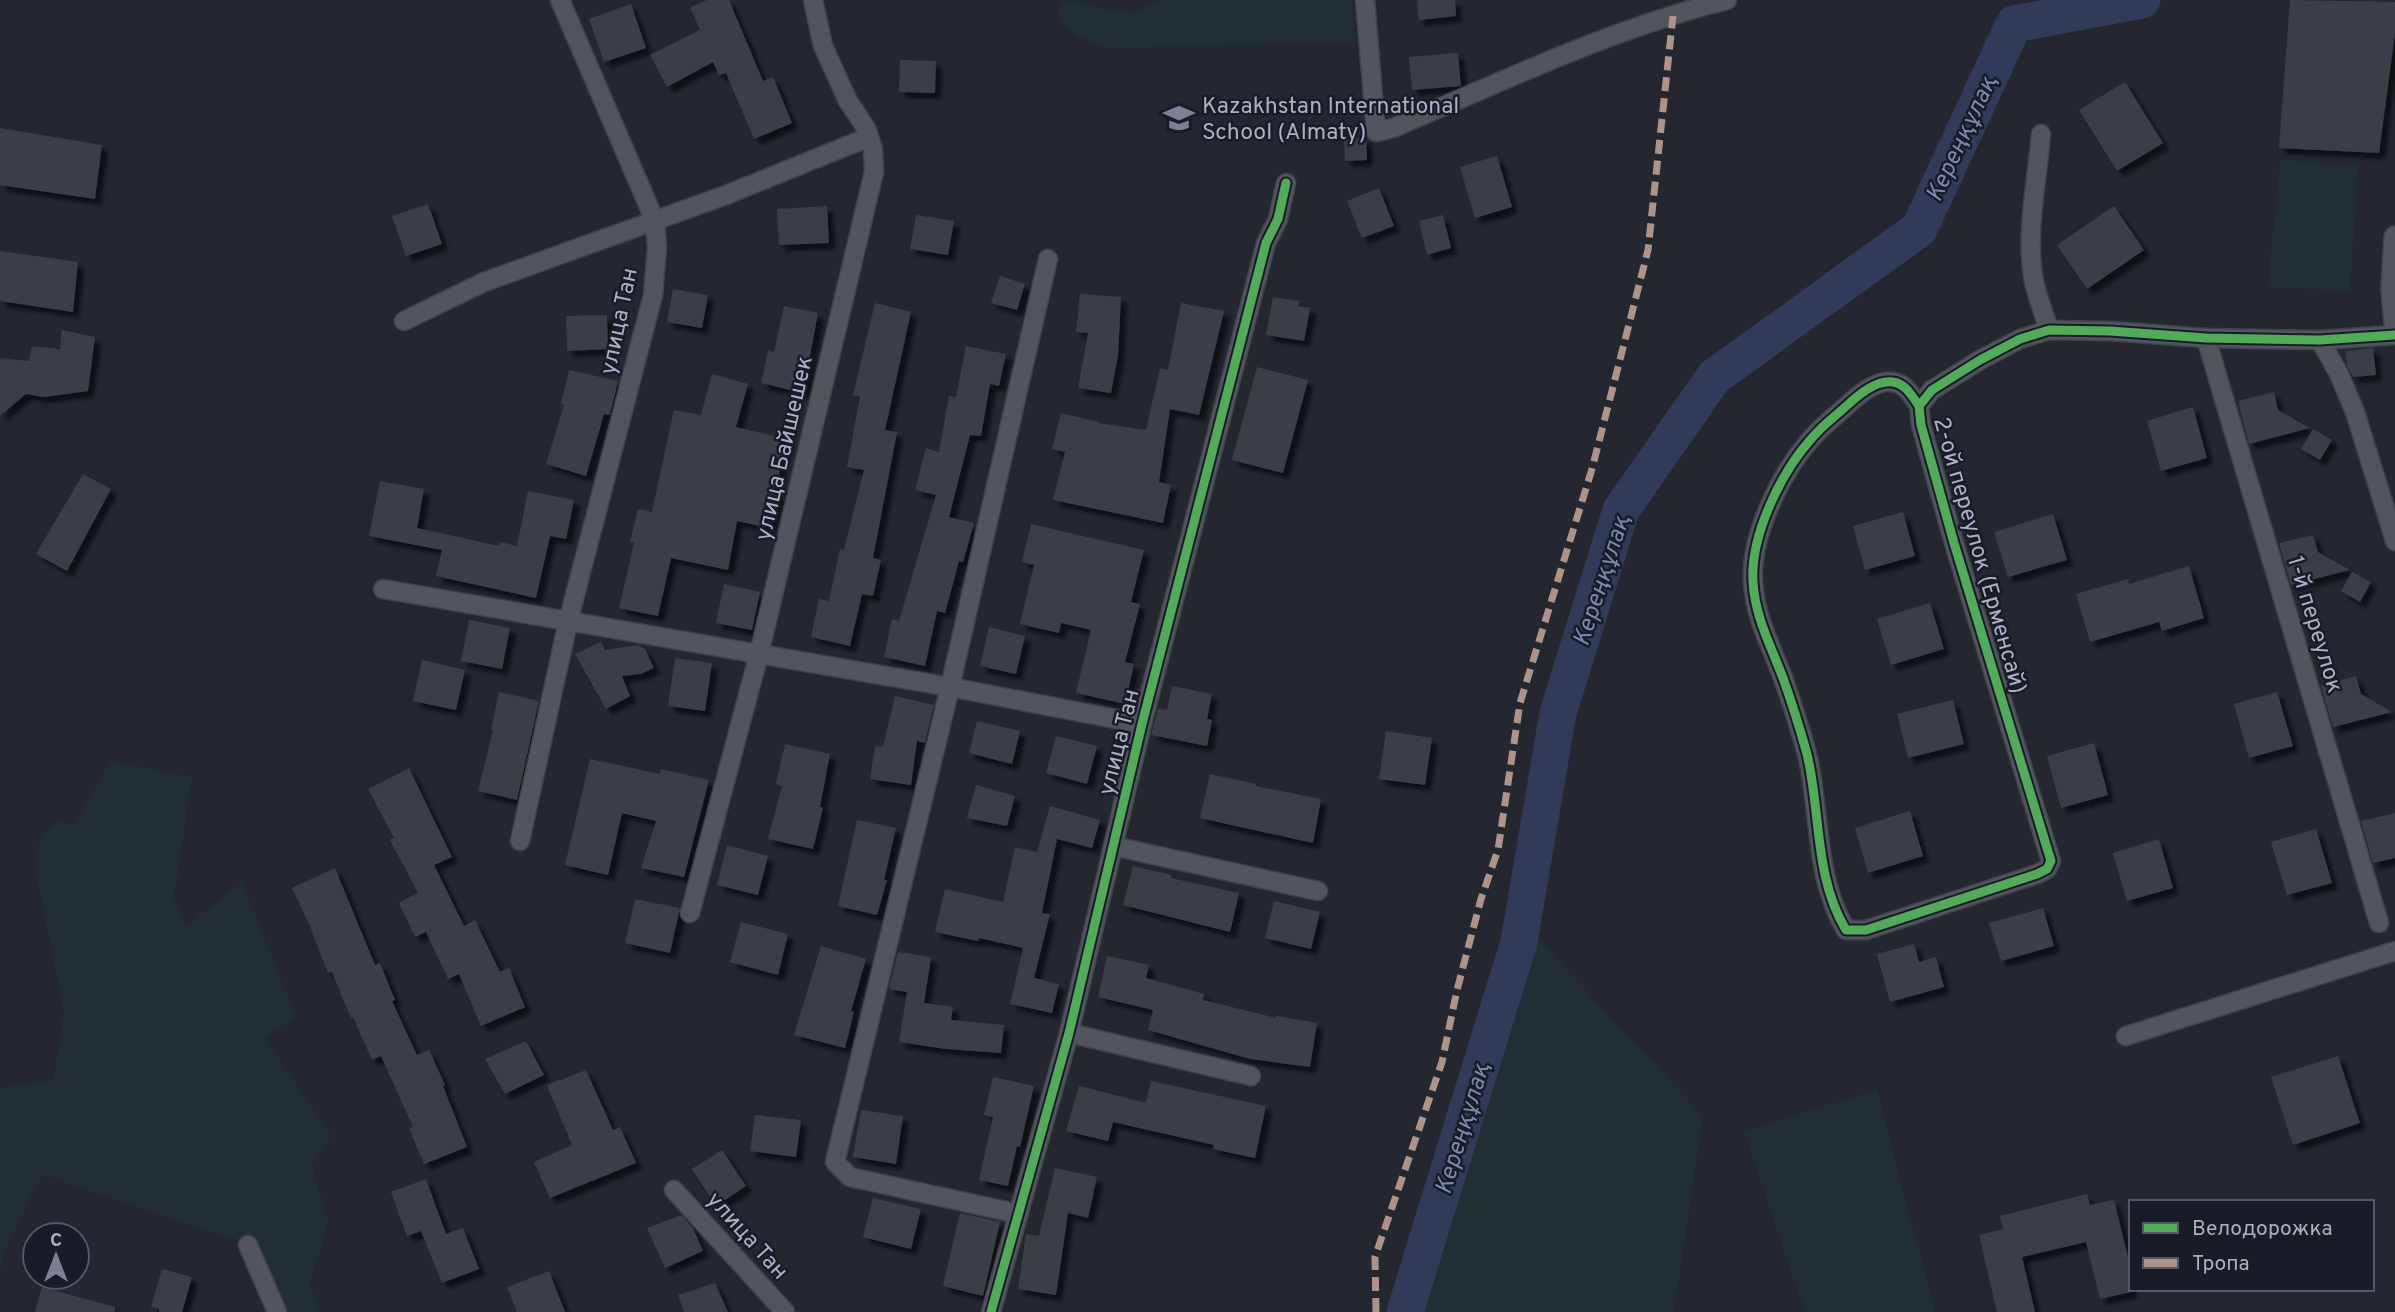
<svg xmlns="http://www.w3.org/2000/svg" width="2395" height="1312" font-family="Overpass,sans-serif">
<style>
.green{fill:#212f35}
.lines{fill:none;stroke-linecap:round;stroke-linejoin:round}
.river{stroke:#313a58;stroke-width:37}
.building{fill:#3b3e47;filter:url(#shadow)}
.minor-casing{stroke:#404249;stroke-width:21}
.tertiary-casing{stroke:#404249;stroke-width:24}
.minor{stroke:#52555e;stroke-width:18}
.tertiary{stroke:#52555e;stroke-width:21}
.quiet{stroke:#af9288;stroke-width:7;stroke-dasharray:14 7;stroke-linecap:butt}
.cycleway-casing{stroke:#181c29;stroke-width:13}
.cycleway{stroke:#51ab58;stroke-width:9}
.labels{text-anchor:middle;stroke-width:5;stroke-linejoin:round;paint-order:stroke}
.poi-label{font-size:23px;fill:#abb0c3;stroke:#181c29;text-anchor:start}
.street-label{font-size:23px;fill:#abb0c3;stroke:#181c29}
.water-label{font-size:24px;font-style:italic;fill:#7b89b0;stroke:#181c29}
</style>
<defs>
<filter id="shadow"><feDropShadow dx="6" dy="6" stdDeviation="2" flood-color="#0009"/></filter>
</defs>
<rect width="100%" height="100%" fill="#242730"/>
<g class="green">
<path d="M1071 0 1105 10 1137 11 1160 0H1352L1356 42 1105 48C1082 38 1071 36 1057 13L1061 5Z"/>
<polygon points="2280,160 2358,166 2350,291 2268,287"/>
<polygon points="110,761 192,777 174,898 186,926 242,883 296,1017 264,1037 331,1136 312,1164 328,1222 310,1283 320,1312 280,1312 248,1245 42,1174 4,1251 0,1272 0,1088 54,1080 64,1011 34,864 41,835 57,821 74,825"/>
<polygon points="1539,940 1703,1117 1674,1312 1419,1312 1455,1212"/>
<polygon points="1877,1090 1935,1312 1805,1312 1744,1131"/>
</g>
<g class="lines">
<polyline class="river" points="1405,1312 1519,942 1558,713 1621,510 1714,377 1919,229 2014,24 2142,0"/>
</g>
<g class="building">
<polygon points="707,0 729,0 763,81 773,77 792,123 754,139 726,73 719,75 713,62 667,87 650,55 700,30 690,7"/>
<polygon points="1417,0 1455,0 1456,16 1419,20"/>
<polygon points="2290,0 2395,2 2395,33 2379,153 2279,148"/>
<polygon points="631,4 646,48 604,62 589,19"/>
<polygon points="1458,53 1461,86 1412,90 1409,57"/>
<polygon points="900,60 936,61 935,93 899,92"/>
<polygon points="2125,82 2163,143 2117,171 2079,110"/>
<polygon points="0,128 102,145 95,199 0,185"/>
<polygon points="1366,138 1367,160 1345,161 1344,139"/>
<polygon points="1497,156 1512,207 1475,218 1460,167"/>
<polygon points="1379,188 1394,226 1362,238 1347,201"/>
<polygon points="428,204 442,244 406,256 392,216"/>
<polygon points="827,206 829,243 779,245 777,209"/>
<polygon points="2114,206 2144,250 2087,289 2057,245"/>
<polygon points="916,215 954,221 948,255 910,249"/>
<polygon points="1443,215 1451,248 1427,255 1419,221"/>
<polygon points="0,251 78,262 73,312 0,301"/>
<polygon points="1000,276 1025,284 1017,310 991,303"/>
<polygon points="673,289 708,295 702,328 667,322"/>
<polygon points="1080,294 1121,297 1118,356 1111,393 1078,388 1088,333 1076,332"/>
<polygon points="1273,297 1299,301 1298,306 1310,308 1304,341 1266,335"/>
<polygon points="875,303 911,312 885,430 897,432 873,558 881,560 873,596 862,594 850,646 811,637 819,599 829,601 840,549 844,550 864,470 847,467 860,397 853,395"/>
<polygon points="1181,303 1224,311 1199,415 1170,409 1159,482 1171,485 1163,523 1053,500 1065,452 1052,449 1061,413 1099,422 1098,423 1146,430 1160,368 1168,370"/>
<polygon points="784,306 818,313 803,393 761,383 768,351 774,352"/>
<polygon points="607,315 608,349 567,351 566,316"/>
<polygon points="62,330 95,337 88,391 44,397 26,394 0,416 0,358 29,361 32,346 60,349"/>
<polygon points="966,346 1006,354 999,386 990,384 981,436 970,435 949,517 974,523 963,562 959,561 945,613 937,611 925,666 884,657 892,619 899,621 936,495 915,490 926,448 939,452 949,396 956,397"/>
<polygon points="2373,348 2376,375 2353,377 2347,365 2346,351"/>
<polygon points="1257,367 1308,380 1283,473 1232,460"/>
<polygon points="569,370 618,381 610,415 604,414 586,476 546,464 564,405 561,404"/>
<polygon points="712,374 748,384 736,427 787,439 775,492 778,493 770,528 737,521 728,570 671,558 658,616 619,608 634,543 630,542 638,509 652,512 674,410 701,415"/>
<polygon points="2274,392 2278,410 2310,428 2249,444 2238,401"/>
<polygon points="2193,407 2207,458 2161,471 2147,421"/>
<polygon points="2313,429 2332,440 2320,460 2301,449"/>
<polygon points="83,474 111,489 67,571 36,554"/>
<polygon points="380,481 424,489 417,528 499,546 500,542 517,546 528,491 574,500 566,539 550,536 536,598 436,576 442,550 369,536"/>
<polygon points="1903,512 1915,556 1865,570 1853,526"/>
<polygon points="2053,514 2067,560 2008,577 1994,532"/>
<polygon points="1031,524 1144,550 1131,602 1140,604 1125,662 1134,664 1125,704 1076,693 1091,630 1061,623 1059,633 1020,624 1034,565 1022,562"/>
<polygon points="2313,535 2318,552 2350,570 2291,585 2279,543"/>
<polygon points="2189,566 2204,618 2162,631 2159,622 2090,642 2076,594 2128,579 2129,584"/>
<polygon points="2352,572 2371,582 2360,602 2341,591"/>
<polygon points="724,584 760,592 752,630 716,623"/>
<polygon points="1930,603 1944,649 1891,665 1877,619"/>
<polygon points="469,620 510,628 502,669 461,661"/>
<polygon points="989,627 1025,636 1016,674 980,666"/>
<polygon points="601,642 605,650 638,645 645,649 654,668 641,674 622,676 630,696 606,709 575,654"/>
<polygon points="675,658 712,663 705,711 668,706"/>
<polygon points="422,660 465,670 456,710 413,701"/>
<polygon points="2356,676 2361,694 2392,712 2333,727 2321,686"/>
<polygon points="1172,686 1212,694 1207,719 1212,720 1207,746 1151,735 1158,709 1167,710"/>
<polygon points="499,692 539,701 517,800 478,791 493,730 491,730"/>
<polygon points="2277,692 2293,746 2249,758 2234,704"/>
<polygon points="895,696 934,705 925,743 917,741 911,785 870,779 875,746 883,747"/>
<polygon points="1953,700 1964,744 1908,758 1897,714"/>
<polygon points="977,721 1020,731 1012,764 969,753"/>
<polygon points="1386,731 1432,738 1425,785 1379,779"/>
<polygon points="1056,736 1097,746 1087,784 1046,773"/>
<polygon points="2094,743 2108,795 2061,808 2047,756"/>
<polygon points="785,744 830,754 820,807 823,808 813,849 768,839 782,786 776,784"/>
<polygon points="590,759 660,774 661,769 709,780 684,877 641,868 656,821 622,813 608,875 565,865"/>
<polygon points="409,768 452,857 434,865 464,926 475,920 500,972 509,968 525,1007 481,1026 459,974 448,979 426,932 415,937 399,903 418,893 390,840 394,838 368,789"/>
<polygon points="1210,774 1256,784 1256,786 1321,799 1313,843 1200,818"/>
<polygon points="976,785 1015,796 1007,826 967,818"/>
<polygon points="1050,806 1100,820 1092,848 1057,839 1042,913 1050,914 1034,978 1059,984 1052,1013 1010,1004 1023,948 979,938 978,941 935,932 945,889 1003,902 1015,847 1037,852"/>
<polygon points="1910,811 1923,856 1868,873 1855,828"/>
<polygon points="2395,813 2395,858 2373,863 2361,821"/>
<polygon points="857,820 896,828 884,880 887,880 877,915 838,906"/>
<polygon points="2316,829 2332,883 2287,895 2271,842"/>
<polygon points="2159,839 2173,888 2127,901 2113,853"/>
<polygon points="727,845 768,856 758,895 717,885"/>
<polygon points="1133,866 1171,875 1171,878 1239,893 1230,932 1123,905"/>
<polygon points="335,868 375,965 380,963 395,1000 392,1001 417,1055 429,1050 445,1085 443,1086 467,1147 424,1164 409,1128 413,1127 381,1056 372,1060 353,1017 351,1018 332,972 328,973 309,924 292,888"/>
<polygon points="635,899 680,908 670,953 625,943"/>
<polygon points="1274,901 1320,912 1311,949 1265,938"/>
<polygon points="2043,908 2054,946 2001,961 1989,923"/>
<polygon points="741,922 788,934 778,975 730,962"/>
<polygon points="1914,944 1919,962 1936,957 1944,987 1890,1002 1877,954"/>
<polygon points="821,946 866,959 851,1011 854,1012 845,1048 794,1035"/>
<polygon points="898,952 931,957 924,1003 953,1007 951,1020 1004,1025 1001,1053 946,1049 899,1042 907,992 889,989"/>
<polygon points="1107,956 1149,965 1146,978 1204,994 1203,1000 1276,1018 1276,1016 1317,1023 1310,1067 1250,1059 1148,1030 1153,1010 1098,997"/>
<polygon points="526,1041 544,1075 505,1094 485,1059"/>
<polygon points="2338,1056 2360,1123 2293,1145 2271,1077"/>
<polygon points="586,1070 613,1130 620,1127 636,1163 550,1198 534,1162 572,1145 547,1085"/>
<polygon points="993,1077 1034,1086 1020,1147 1017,1146 1008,1186 979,1180 993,1117 984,1115"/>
<polygon points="1151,1081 1266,1106 1255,1158 1213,1149 1214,1145 1113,1122 1108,1141 1066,1131 1079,1086 1146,1103"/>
<polygon points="861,1110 903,1116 896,1164 853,1157"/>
<polygon points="755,1115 801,1120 796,1157 750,1151"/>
<polygon points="722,1150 746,1186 716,1206 692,1169"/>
<polygon points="1055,1168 1097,1177 1088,1218 1068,1213 1056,1295 1018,1289 1026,1234 1039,1236"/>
<polygon points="426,1179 446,1234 463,1228 479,1269 442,1283 421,1231 407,1236 391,1192"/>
<polygon points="2087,1194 2090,1205 2114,1200 2131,1269 2131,1292 2100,1299 2086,1242 2022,1257 2035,1312 1997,1312 1979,1235 2003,1229 2000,1216"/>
<polygon points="873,1198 921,1209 911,1249 863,1237"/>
<polygon points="960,1213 1000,1222 983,1296 943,1286"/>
<polygon points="682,1215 693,1228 703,1251 665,1268 647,1228"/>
<polygon points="162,1269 192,1277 182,1312 159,1312 159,1309 151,1307"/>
<polygon points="549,1271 565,1312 517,1312 507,1287"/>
<polygon points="715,1283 728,1312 684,1312 678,1295"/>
<polygon points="42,1287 115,1307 115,1312 35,1312"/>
</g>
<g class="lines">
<defs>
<g id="minor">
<path d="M1365 0 1376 132 1393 128C1501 82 1613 28 1727 0"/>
<path d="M2041 134C2037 182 2025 235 2034 282 2038 298 2044 314 2049 330"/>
<polyline points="404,321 484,282 726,195 869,137"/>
<polyline points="2206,338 2379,923"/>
<polyline points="2320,340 2339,374 2355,412 2395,541"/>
<path d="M1919 406C1912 396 1906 384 1893 382 1875 379 1855 398 1843 409 1833 418 1821 427 1812 438 1781 472 1750 536 1753 582 1755 617 1771 646 1783 678 1792 703 1800 729 1807 754 1821 812 1814 877 1846 930H1866L2037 874 2047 869 2051 861 1954 543 1921 425 1919 406 1932 390 1980 360 2020 339 2049 330 2110 331 2206 338 2320 340 2395 335"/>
<polyline points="383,589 950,687 1142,724"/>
<polyline points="520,841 568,622 653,295 657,247 655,221 560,0"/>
<polyline points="1113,846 1318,891"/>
<polyline points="690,913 759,654 874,172 873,149 866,128 848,101 823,46 813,0"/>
<polyline points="1069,1033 1251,1076"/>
<polyline points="2126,1036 2395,951"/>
<polyline points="674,1190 785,1312"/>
<polyline points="1019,1214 850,1177 835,1162 950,687 1048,259"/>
<polyline points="248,1245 277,1312"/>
<polyline points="991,1312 1069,1033 1142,724 1266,243 1278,219 1286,183"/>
</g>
<polyline id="tertiary" points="2395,237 2392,289 2395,324"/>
</defs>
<use href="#minor" class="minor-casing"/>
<use href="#tertiary" class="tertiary-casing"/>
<use href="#minor" class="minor"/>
<use href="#tertiary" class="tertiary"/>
<polyline class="quiet" points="1376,1312 1375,1257 1442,1062 1457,990 1481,899 1498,850 1520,703 1592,469 1648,250 1673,16"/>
<defs>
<g id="cycleway">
<path d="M1919 406C1912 396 1906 384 1893 382 1875 379 1855 398 1843 409 1833 418 1821 427 1812 438 1781 472 1750 536 1753 582 1755 617 1771 646 1783 678 1792 703 1800 729 1807 754 1821 812 1814 877 1846 930H1866L2037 874 2047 869 2051 861 1954 543 1921 425 1919 406 1932 390 1980 360 2020 339 2049 330 2110 331 2206 338 2320 340 2395 335"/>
<polyline points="991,1312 1069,1033 1142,724 1266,243 1278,219 1286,183"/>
</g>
</defs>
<use href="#cycleway" class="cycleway-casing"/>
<use href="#cycleway" class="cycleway"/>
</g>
<defs>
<symbol id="school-bare" viewBox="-9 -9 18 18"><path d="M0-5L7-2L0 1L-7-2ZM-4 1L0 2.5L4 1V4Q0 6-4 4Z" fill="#7c8090" stroke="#181c29" stroke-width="2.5" paint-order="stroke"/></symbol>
</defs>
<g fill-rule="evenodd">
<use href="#school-bare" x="1157" y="96" width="44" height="44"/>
</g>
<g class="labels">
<g class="poi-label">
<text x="1202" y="113">Kazakhstan International<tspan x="1202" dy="26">School (Almaty)</tspan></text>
</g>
<g class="street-label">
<text transform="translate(618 321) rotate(-78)" y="8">улица Тан</text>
<text transform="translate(783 448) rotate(-77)" y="8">улица Байшешек</text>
<text transform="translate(1981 555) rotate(74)" y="8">2-ой переулок (Ерменсай)</text>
<text transform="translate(2316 624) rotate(73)" y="8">1-й переулок</text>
<text transform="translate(1118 742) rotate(-76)" y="8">улица Тан</text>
<text transform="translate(748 1235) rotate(48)" y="8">улица Тан</text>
</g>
<g class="water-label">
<text transform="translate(1961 138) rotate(-65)" y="8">Кереңқұлақ</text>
<text transform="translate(1601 580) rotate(-72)" y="8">Кереңқұлақ</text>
<text transform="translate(1462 1128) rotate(-73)" y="8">Кереңқұлақ</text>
</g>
</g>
<rect x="2129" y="1200" width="245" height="91" fill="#181c29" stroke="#535767" stroke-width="2"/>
<rect x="2143" y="1223" width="35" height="10" fill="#51ab58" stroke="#535767" stroke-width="2"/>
<text x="2192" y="1235" font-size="21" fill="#abb0c3">Велодорожка</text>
<rect x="2143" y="1258" width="35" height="10" fill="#af9288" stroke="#535767" stroke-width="2"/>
<text x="2192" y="1270" font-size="21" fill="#abb0c3">Тропа</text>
<g transform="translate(56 1256)"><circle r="33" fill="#181c29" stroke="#535767" stroke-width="2"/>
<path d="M0-5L12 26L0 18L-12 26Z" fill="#7c8090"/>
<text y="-10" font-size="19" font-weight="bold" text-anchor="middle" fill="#abb0c3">С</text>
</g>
</svg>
